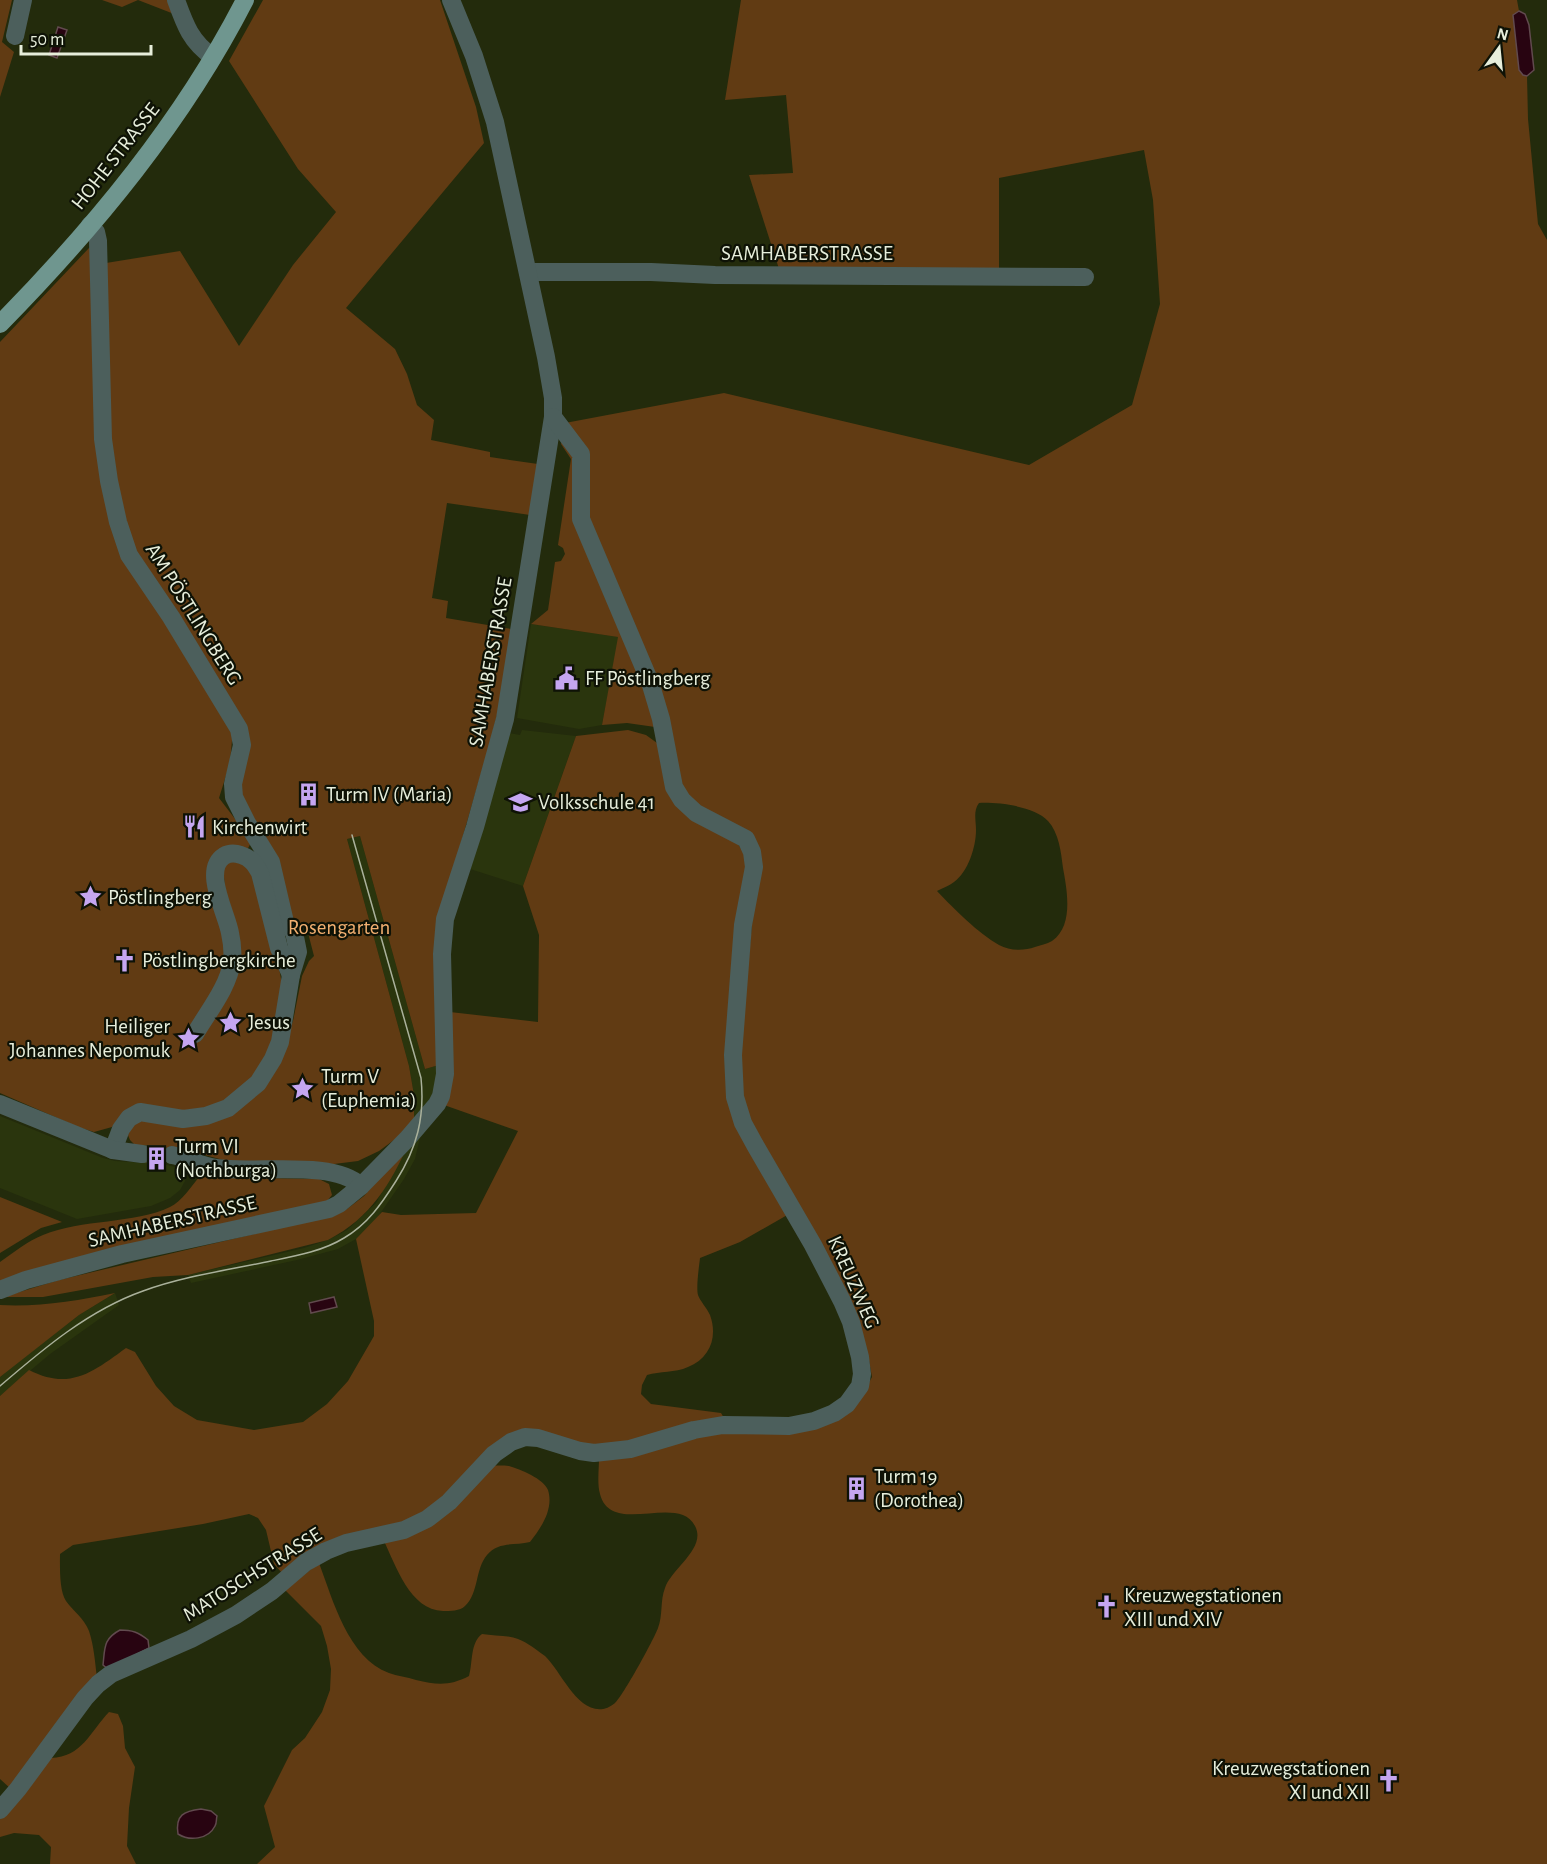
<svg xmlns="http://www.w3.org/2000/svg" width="1547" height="1864" font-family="'Alegreya Sans',sans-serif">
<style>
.built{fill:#2a350d}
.green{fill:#613b13;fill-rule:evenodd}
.water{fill:#280411;stroke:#614a4e;stroke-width:1.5}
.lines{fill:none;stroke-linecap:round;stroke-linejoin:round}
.minor-tunnel{stroke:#40482b;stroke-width:18;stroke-dasharray:18 9;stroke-linecap:butt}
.minor{stroke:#4c5f5c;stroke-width:18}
.major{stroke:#6f968f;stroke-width:18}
.tram{stroke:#aab19b;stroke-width:1.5}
.labels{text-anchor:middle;stroke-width:4.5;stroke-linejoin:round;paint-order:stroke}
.street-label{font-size:21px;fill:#e7eedb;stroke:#0e1206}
.poi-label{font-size:21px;fill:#e7eedb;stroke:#0e1206;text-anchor:start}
.park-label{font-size:21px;fill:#f2af70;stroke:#0e1206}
</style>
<rect width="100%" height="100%" fill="#232b0c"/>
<g class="built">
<polygon points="531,624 619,637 602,725 579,729 517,718"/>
<polygon points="522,730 576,736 523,886 467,868 509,733 520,735"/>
<polygon points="360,836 425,1069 439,1065 434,1095 414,1120 414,1095 409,1066 347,839"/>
<polygon points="0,1116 103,1158 115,1161 163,1164 175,1167 183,1170 185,1181 180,1190 170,1198 151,1206 77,1219 0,1188"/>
<polygon points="422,1129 415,1159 404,1179 375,1221 356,1239 338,1249 297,1260 191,1283 188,1275 304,1248 328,1240 347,1230 376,1203 410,1141"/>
<polygon points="115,1293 119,1305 50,1354 0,1396 0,1377 13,1366 79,1315"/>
</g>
<g class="green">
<polygon points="0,0 12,0 2,42 14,52 0,97"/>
<polygon points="102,0 169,0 174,14 138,0 122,7"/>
<polygon points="263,0 440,0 476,107 484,143 346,308 395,349 407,374 417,405 434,420 431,440 490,452 490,457 538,464 530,515 447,503 432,598 448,601 446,618 511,629 505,683 491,739 438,922 439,1065 425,1069 360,836 347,839 409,1066 414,1095 414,1120 398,1137 379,1151 358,1161 334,1164 231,1162 182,1149 136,1146 130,1140 128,1135 135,1119 198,1126 283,1049 293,1021 302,976 309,961 314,956 307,929 290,920 239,788 248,750 130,544 109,450 106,263 180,251 239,346 293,265 336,212 298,169 229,61"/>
<path d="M741 0H1517L1519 11 1513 16 1517 54 1523 75 1527 76 1528 119 1538 224 1547 240V1864H257L275 1847 264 1806 292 1750 305 1738 322 1712 330 1690 331 1669 327 1646 321 1626 285 1590 319 1563C333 1600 348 1658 389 1673 397 1676 407 1677 416 1680 437 1685 450 1686 469 1676 473 1662 470 1643 482 1634 493 1636 508 1635 518 1639 527 1642 538 1651 545 1656 561 1671 577 1713 603 1709 606 1709 613 1705 615 1703 623 1696 654 1639 658 1628 663 1615 660 1600 665 1588 671 1569 707 1548 695 1526 678 1493 611 1537 600 1494 597 1484 599 1469 599 1458L699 1434 788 1431 865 1390 872 1377 868 1355 749 1123 737 1073 759 855 684 794 595 546 565 423 724 393 1029 465 1132 405 1160 304 1153 200 1144 150 999 178V269L780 272 749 175 793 173 786 95 725 100ZM979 803C997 802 1035 806 1048 821 1059 833 1061 852 1063 868 1067 890 1074 926 1052 941 1047 944 1040 945 1035 947 1024 951 1010 951 999 945 978 933 954 909 937 891 942 888 949 886 954 882 968 872 976 847 976 830 976 820 973 811 979 803Z"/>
<polygon points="92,247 107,497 233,729 230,763 219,798 252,841 247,850 215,855 235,979 223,868 229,862 237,859 256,875 279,968 282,984 275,1040 254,1082 214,1107 121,1117 112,1127 94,1132 78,1127 0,1093 0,342 89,248"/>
<polygon points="563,437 573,451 576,512 643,679 655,727 627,723 602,725 618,637 531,624 548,610 555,562 561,561 565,554 563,548 558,545 571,459 561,444"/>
<path d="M628 730 646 735 657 743 667 785 736 841 748 859 728 1069 789 1214 740 1242 700 1258C699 1267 696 1287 698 1295 700 1301 707 1308 710 1315 718 1337 710 1358 688 1367 675 1373 660 1371 647 1375L642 1385 641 1394 651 1404 721 1413 724 1418 639 1442 586 1445 521 1431 437 1507 282 1573 274 1564 266 1530 258 1518 249 1514 203 1524 73 1545 60 1554C60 1566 59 1591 66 1601 74 1612 84 1618 89 1631 94 1646 95 1662 97 1678L11 1789 0 1779V1396L29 1370C70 1391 93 1372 126 1348L135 1352 156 1386 174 1406 197 1420 254 1430 303 1422 327 1404 348 1381 374 1336V1321L356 1239 382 1212 401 1215 476 1213 518 1131 444 1105 450 1012 538 1022 539 935 523 886 576 736Z"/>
<path d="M410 1141C390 1184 372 1217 328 1240L188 1275 153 1277 43 1297H3L59 1280 317 1219 347 1209 364 1196Z"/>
<path d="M199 1177 319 1179 329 1184 332 1195 327 1201 0 1282V1262C14 1252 28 1241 43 1235 81 1219 135 1224 170 1207 182 1201 191 1187 199 1177Z"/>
<polygon points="0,1197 62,1222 41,1228 0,1253"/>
<path d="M115 1293 79 1315 0 1377V1305C39 1307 77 1301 115 1293Z"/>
<path d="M491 1465C496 1466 503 1465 509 1466 520 1469 544 1479 548 1490 554 1509 541 1528 530 1542 515 1546 498 1541 487 1555 475 1569 479 1593 465 1606 460 1611 450 1611 443 1611 410 1610 396 1566 384 1541Z"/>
<path d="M109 1712 118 1714 123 1726 125 1748 135 1767 129 1808 127 1846 136 1864H50L51 1847 39 1835 14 1833 0 1837V1818L51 1758C82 1757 90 1732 109 1712Z"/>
</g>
<g class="water">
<polygon points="1519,11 1525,14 1529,25 1534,70 1527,76 1523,75 1519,70 1513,15"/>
<polygon points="58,27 67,30 57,58 49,55"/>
<polygon points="334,1297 337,1307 311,1313 309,1303"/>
<path d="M120 1630C132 1630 138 1632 148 1640L149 1648 108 1669 103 1665C105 1648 103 1639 120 1630Z"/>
<path d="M201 1809 211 1811 217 1816C216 1819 217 1823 215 1826 208 1840 189 1841 178 1834 175 1815 184 1811 201 1809Z"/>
</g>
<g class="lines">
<polyline class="minor-tunnel" points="142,1154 172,1155"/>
<g class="minor">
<path d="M176 0C185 25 191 42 213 57"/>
<polyline points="15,36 23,0"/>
<polyline points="90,225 96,232 98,241 103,439 109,481 118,522 129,555 171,617 239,729 242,745 233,784 234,797 247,823 271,862 285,922 294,932 298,952 291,975 280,1042 273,1059 258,1083 228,1108 206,1116 183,1119 140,1112 129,1118 121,1129 113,1150"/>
<polyline points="528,272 651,272 715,275 1085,277"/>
<path d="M195 1034C208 1012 229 986 232 961 233 952 232 942 230 933 227 914 202 870 224 856 229 853 235 853 241 855 251 858 255 864 260 873L279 948 291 975"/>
<polyline points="0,1104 113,1150 142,1154"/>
<path d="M172 1155C187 1158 201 1166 216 1168 255 1174 333 1159 361 1186"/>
<polyline points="0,1290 26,1280 122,1254 329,1209 339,1204 361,1186 408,1138 437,1104 441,1096 445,1074 442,954 445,919 475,827 505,719 553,417 553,398 546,357 495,122 474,56 451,0"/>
<polyline points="0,1810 18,1789 85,1698 98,1684 111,1674 191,1639 236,1615 272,1591 306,1562 326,1551 346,1543 404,1530 427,1519 449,1502 494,1454 511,1442 525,1437 538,1438 580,1451 594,1453 630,1449 694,1430 723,1425 789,1426 814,1421 834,1413 847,1404 860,1386 862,1374 860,1357 851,1322 842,1301 813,1245 755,1145 743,1123 735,1097 733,1055 743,925 754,867 752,852 746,839 696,813 682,800 674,787 661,719 650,682 581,519 581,454 553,417"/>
</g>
<path class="major" d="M0 324C95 227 183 121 245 0"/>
<path class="tram" d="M0 1386C43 1349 89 1310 143 1291 184 1276 229 1270 271 1261 296 1256 323 1251 344 1238 368 1224 382 1203 396 1181 417 1148 425 1117 421 1078L352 835"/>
</g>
<defs>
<symbol id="civic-bare" viewBox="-9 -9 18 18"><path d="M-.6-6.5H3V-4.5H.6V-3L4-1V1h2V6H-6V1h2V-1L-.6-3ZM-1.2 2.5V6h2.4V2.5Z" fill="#c5a6f1" stroke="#0e1206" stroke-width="2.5" paint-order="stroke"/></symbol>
<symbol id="building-bare" viewBox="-9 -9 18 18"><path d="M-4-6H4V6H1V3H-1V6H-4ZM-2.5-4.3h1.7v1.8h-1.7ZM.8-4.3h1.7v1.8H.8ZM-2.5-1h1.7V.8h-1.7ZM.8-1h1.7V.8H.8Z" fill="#c5a6f1" stroke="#0e1206" stroke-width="2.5" paint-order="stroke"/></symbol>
<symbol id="school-bare" viewBox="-9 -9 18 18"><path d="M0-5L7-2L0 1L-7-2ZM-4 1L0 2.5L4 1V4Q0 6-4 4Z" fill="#c5a6f1" stroke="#0e1206" stroke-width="2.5" paint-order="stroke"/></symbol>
<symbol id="restaurant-bare" viewBox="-9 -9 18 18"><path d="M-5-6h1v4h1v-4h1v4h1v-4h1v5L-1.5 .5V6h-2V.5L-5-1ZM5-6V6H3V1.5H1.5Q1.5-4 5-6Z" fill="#c5a6f1" stroke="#0e1206" stroke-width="2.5" paint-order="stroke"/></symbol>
<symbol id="sight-bare" viewBox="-9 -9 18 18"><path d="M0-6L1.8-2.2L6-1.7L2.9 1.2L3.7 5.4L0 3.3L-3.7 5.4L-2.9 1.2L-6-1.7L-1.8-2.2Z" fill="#c5a6f1" stroke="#0e1206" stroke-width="2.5" paint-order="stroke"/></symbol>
<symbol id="church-bare" viewBox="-9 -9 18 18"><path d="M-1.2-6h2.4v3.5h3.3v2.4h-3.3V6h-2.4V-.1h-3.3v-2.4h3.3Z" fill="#c5a6f1" stroke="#0e1206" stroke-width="2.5" paint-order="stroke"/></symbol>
</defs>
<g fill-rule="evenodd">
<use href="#civic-bare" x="550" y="662" width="33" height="33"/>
<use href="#building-bare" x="292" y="778" width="33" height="33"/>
<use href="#school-bare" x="504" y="786" width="33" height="33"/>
<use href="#restaurant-bare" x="178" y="810" width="33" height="33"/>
<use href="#sight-bare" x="74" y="880" width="33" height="33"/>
<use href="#church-bare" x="108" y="944" width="33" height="33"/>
<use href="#sight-bare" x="214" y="1006" width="33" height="33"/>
<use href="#sight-bare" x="172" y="1022" width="33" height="33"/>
<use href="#sight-bare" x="286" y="1072" width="33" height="33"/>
<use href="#building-bare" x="140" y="1142" width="33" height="33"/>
<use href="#building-bare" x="840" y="1472" width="33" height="33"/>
<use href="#church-bare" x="1090" y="1590" width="33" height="33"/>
<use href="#church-bare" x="1372" y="1764" width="33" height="33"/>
</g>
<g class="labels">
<g class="street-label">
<text transform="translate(115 156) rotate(-52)" y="7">HOHE STRASSE</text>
<text x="807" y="260">SAMHABERSTRASSE</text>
<text transform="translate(194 614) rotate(58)" y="7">AM PÖSTLINGBERG</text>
<text transform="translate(490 662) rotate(-80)" y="7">SAMHABERSTRASSE</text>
<text transform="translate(172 1221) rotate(-13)" y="7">SAMHABERSTRASSE</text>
<text transform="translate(854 1282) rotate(66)" y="7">KREUZWEG</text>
<text transform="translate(252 1574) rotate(-32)" y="7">MATOSCHSTRASSE</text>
</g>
<g class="poi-label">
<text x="585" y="685">FF Pöstlingberg</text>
<text x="326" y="801">Turm IV (Maria)</text>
<text x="538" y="809">Volksschule 41</text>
<text x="212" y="834">Kirchenwirt</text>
<text x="108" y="904">Pöstlingberg</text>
<text x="142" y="967">Pöstlingbergkirche</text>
<text x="248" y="1029">Jesus</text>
<text x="170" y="1033" text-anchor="end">Heiliger<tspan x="170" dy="24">Johannes Nepomuk</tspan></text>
<text x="321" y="1083">Turm V<tspan x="321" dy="24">(Euphemia)</tspan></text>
<text x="175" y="1153">Turm VI<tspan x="175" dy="24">(Nothburga)</tspan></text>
<text x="874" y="1483">Turm 19<tspan x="874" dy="24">(Dorothea)</tspan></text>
<text x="1124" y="1602">Kreuzwegstationen<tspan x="1124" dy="24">XIII und XIV</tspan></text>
<text x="1370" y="1775" text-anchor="end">Kreuzwegstationen<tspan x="1370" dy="24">XI und XII</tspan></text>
</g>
<g class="park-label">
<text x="339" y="934">Rosengarten</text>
</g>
</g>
<g transform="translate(1499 48) rotate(15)" stroke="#0e1206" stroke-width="4.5" paint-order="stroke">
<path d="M0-4.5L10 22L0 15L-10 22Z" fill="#e7eedb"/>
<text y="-9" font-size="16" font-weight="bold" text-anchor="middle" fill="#e7eedb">N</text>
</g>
<path d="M21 45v9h130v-9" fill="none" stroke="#e7eedb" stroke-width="3"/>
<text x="30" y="45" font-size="18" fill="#e7eedb" stroke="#0e1206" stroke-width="4.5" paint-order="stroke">50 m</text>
</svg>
